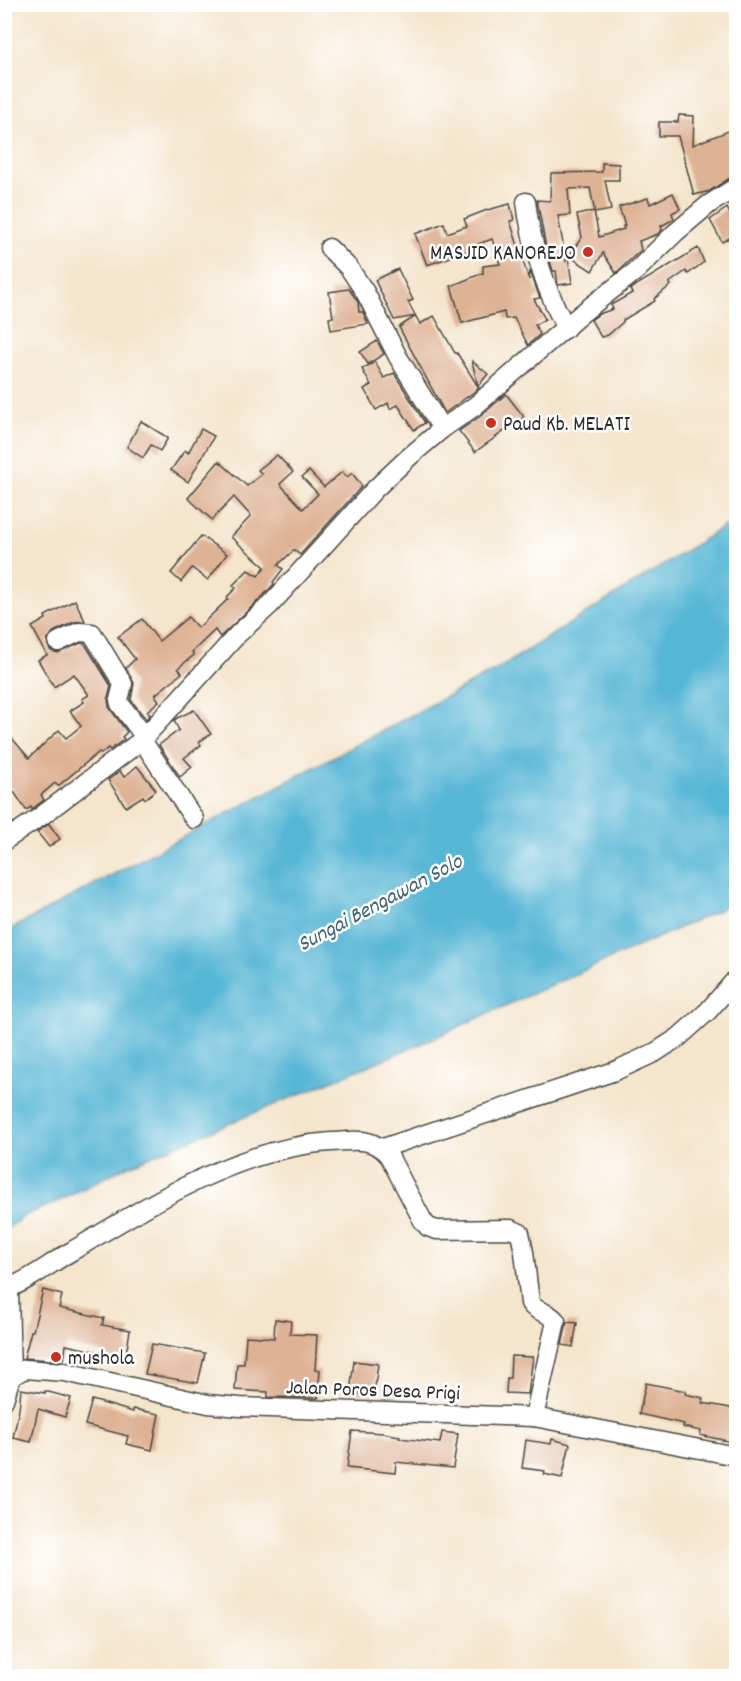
<svg xmlns="http://www.w3.org/2000/svg" width="741" height="1681" font-family="Dekko,sans-serif">
<style>
.water{fill:#56b6d5;stroke:#407080;stroke-width:1.5}
.building{fill:#deb294}
.lines{fill:none;stroke-linecap:round;stroke-linejoin:round}
.minor-casing{stroke:#494743;stroke-width:21}
.minor{stroke:#fff;stroke-width:18}
.poi-dot{fill:#c8321e;stroke:#fff;stroke-width:2}
.labels{text-anchor:middle;stroke-width:5;stroke-linejoin:round;paint-order:stroke}
.poi-label{font-size:21px;fill:#2b2b2b;stroke:#fff;text-anchor:start}
.street-label{font-size:21px;fill:#2b2b2b;stroke:#fff}
.water-label{font-size:22px;font-style:italic;fill:#3c636f;stroke:#fff}
</style>
<rect width="100%" height="100%" fill="#fff"/>
<filter id="ink" filterUnits="userSpaceOnUse"><feTurbulence type="fractalNoise" baseFrequency=".0167" numOctaves="2"/><feDisplacementMap in="SourceGraphic" scale="12" xChannelSelector="R" yChannelSelector="G"/><feConvolveMatrix kernelMatrix="1 2 1 2 8 2 1 2 1" color-interpolation-filters="sRGB"/></filter>
<filter id="wash" filterUnits="userSpaceOnUse"><feTurbulence type="fractalNoise" baseFrequency=".008" numOctaves="4" result="noise"/><feDisplacementMap in="SourceGraphic" scale="24" xChannelSelector="R" yChannelSelector="G"/><feGaussianBlur stdDeviation="1.35" result="paint"/><feColorMatrix in="noise" values="0 0 0 0 0 0 0 0 0 0 0 0 0 0 0 0 0 1.4 0 .05"/><feComposite in="paint" operator="in"/></filter>
<g filter="url(#wash)">
<rect width="100%" height="100%" fill="#f4e5cc"/>
<polygon class="water" points="736,519 736,899 717,911 418,1045 127,1166 57,1202 26,1215 5,1230 5,932 496,670"/>
<g id="blocks">
<g class="building">
<polygon points="679,115 694,116 693,145 736,128 736,156 731,158 736,176 730,178 710,191 694,195 678,136 659,136 659,122 678,122"/>
<polygon points="602,163 619,164 619,180 605,180 611,210 595,213 590,188 568,189 570,215 558,216 566,261 568,257 572,283 558,285 556,271 553,271 546,248 537,200 550,201 551,173 602,172"/>
<polygon points="673,193 680,209 672,213 674,219 661,226 662,230 658,234 639,241 641,250 616,273 603,253 592,271 569,256 582,237 577,215 594,211 599,237 624,229 623,226 625,226 619,207 648,198 650,204"/>
<polygon points="510,204 514,220 510,221 529,280 530,271 540,298 534,299 545,319 535,325 540,334 528,345 514,318 505,319 504,312 462,323 451,286 483,273 483,266 500,264 492,239 473,246 474,249 427,265 415,234 444,223 447,233 467,226 464,219 487,210"/>
<polygon points="727,208 736,225 736,234 722,242 710,220"/>
<polygon points="698,248 704,262 688,274 686,271 669,283 671,285 654,299 655,301 623,320 623,322 608,335 601,337 591,320 599,314 613,309 611,305 632,293 630,290 635,286"/>
<polygon points="398,269 413,300 408,302 420,324 434,316 455,353 457,353 479,388 445,413 399,327 416,316 394,320 375,280"/>
<polygon points="349,289 358,302 359,312 363,312 368,324 331,330 329,318 333,317 329,292"/>
<polygon points="377,341 384,354 368,364 360,352"/>
<polygon points="472,361 488,374 478,386"/>
<polygon points="375,362 384,378 394,373 425,423 414,430 398,405 390,409 388,403 376,410 364,389 371,385 362,369"/>
<polygon points="506,394 524,417 475,452 459,431 482,415"/>
<polygon points="141,421 168,438 160,451 151,445 143,458 127,447"/>
<polygon points="201,429 214,436 188,482 171,470 185,450 188,453"/>
<polygon points="277,455 293,472 280,484 303,509 318,494 302,477 309,471 324,487 342,472 347,477 352,473 362,486 300,555 294,550 278,565 283,569 273,582 274,584 262,597 220,637 215,630 192,652 194,655 178,668 182,673 155,695 159,701 147,711 150,715 146,719 131,700 134,683 126,668 135,659 118,637 142,619 159,641 188,617 198,628 228,599 227,597 236,588 233,585 248,570 258,576 265,567 231,537 251,516 242,506 234,497 212,520 188,498 219,461 247,486 262,474 258,470"/>
<polygon points="201,536 227,554 208,580 192,568 181,582 171,573"/>
<polygon points="75,600 85,621 74,622 53,632 47,641 48,646 51,651 58,653 81,643 85,644 111,686 108,698 109,707 127,732 122,737 124,739 110,750 108,748 101,754 99,752 58,786 55,783 41,795 44,800 32,809 31,807 26,810 4,777 4,729 29,758 59,730 66,738 81,726 70,711 84,702 82,699 89,695 74,674 54,687 38,660 47,655 32,627 46,619 45,616"/>
<polygon points="194,710 211,734 199,742 201,745 184,758 192,767 180,777 159,745 179,730 174,721 177,718"/>
<polygon points="137,766 156,790 145,799 143,796 126,807 108,780 120,771 124,777"/>
<polygon points="49,824 60,839 49,847 37,832"/>
<polygon points="43,1290 62,1295 59,1308 104,1318 102,1325 130,1330 125,1361 104,1357 104,1353 66,1345 64,1361 24,1358 31,1331 33,1331"/>
<polygon points="275,1319 291,1321 290,1334 317,1335 315,1370 320,1370 318,1398 268,1397 268,1392 235,1390 237,1364 244,1364 246,1336 274,1338"/>
<polygon points="567,1322 577,1323 573,1347 562,1345"/>
<polygon points="152,1344 205,1353 198,1383 145,1374"/>
<polygon points="511,1356 533,1357 528,1394 506,1393 507,1378 510,1378"/>
<polygon points="354,1361 378,1364 374,1395 350,1392"/>
<polygon points="646,1383 686,1391 685,1394 703,1398 702,1403 736,1409 736,1422 732,1442 700,1435 701,1431 683,1427 684,1424 639,1414"/>
<polygon points="21,1389 45,1393 45,1391 71,1398 65,1417 38,1409 31,1442 13,1438 19,1410"/>
<polygon points="92,1400 133,1412 133,1409 159,1414 152,1450 126,1444 128,1436 85,1425"/>
<polygon points="352,1431 383,1433 400,1436 399,1438 440,1443 442,1432 458,1434 453,1468 396,1462 395,1473 347,1468"/>
<polygon points="552,1439 570,1444 562,1478 544,1474 545,1471 522,1468 526,1440 551,1444"/>
</g>
</g>
</g>
<g filter="url(#ink)">
<use href="#blocks" fill-opacity="0" stroke="#494743" stroke-width="1.5"/>
<g class="lines">
<defs>
<g id="minor">
<path d="M526 202C532 248 544 287 566 328"/>
<polyline points="329,248 349,268 365,292 398,357 442,429"/>
<polyline points="58,642 79,632 92,633 123,684 119,700 120,704 145,737"/>
<polyline points="142,740 194,819"/>
<polyline points="4,841 40,817 142,740 238,634 270,605 375,489 409,457 442,429 475,406 581,314 636,271 675,233 708,205 736,187"/>
<polyline points="383,1148 615,1071 656,1052 679,1037 708,1011 736,979"/>
<path d="M4 1290C29 1281 49 1264 72 1251 151 1204 237 1148 331 1142 355 1141 372 1136 389 1156L423 1221 428 1227 437 1230 511 1229 520 1233 524 1252 530 1303C536 1313 549 1311 556 1321L534 1417"/>
<polyline points="11,1377 25,1369 65,1372 208,1404 240,1407 534,1417 736,1456"/>
<polyline points="4,1400 11,1377 9,1289"/>
</g>
</defs>
<use href="#minor" class="minor-casing"/>
<use href="#minor" class="minor"/>
</g>
</g>
<g class="poi-dot">
<circle cx="588" cy="252" r="6"/>
<circle cx="491" cy="423" r="6"/>
<circle cx="56" cy="1357" r="6"/>
</g>
<g class="labels">
<g class="poi-label">
<text x="576" y="259" text-anchor="end">MASJID KANOREJO</text>
<text x="503" y="430">Paud Kb. MELATI</text>
<text x="68" y="1364">mushola</text>
</g>
<g class="street-label">
<text transform="translate(373 1389) rotate(2)" y="7">Jalan Poros Desa Prigi</text>
</g>
<g class="water-label">
<text transform="translate(379 901) rotate(-28)" y="8">Sungai Bengawan Solo</text>
</g>
</g>
<rect width="741" height="1681" fill="none" stroke="#fff" stroke-width="24"/>
</svg>
